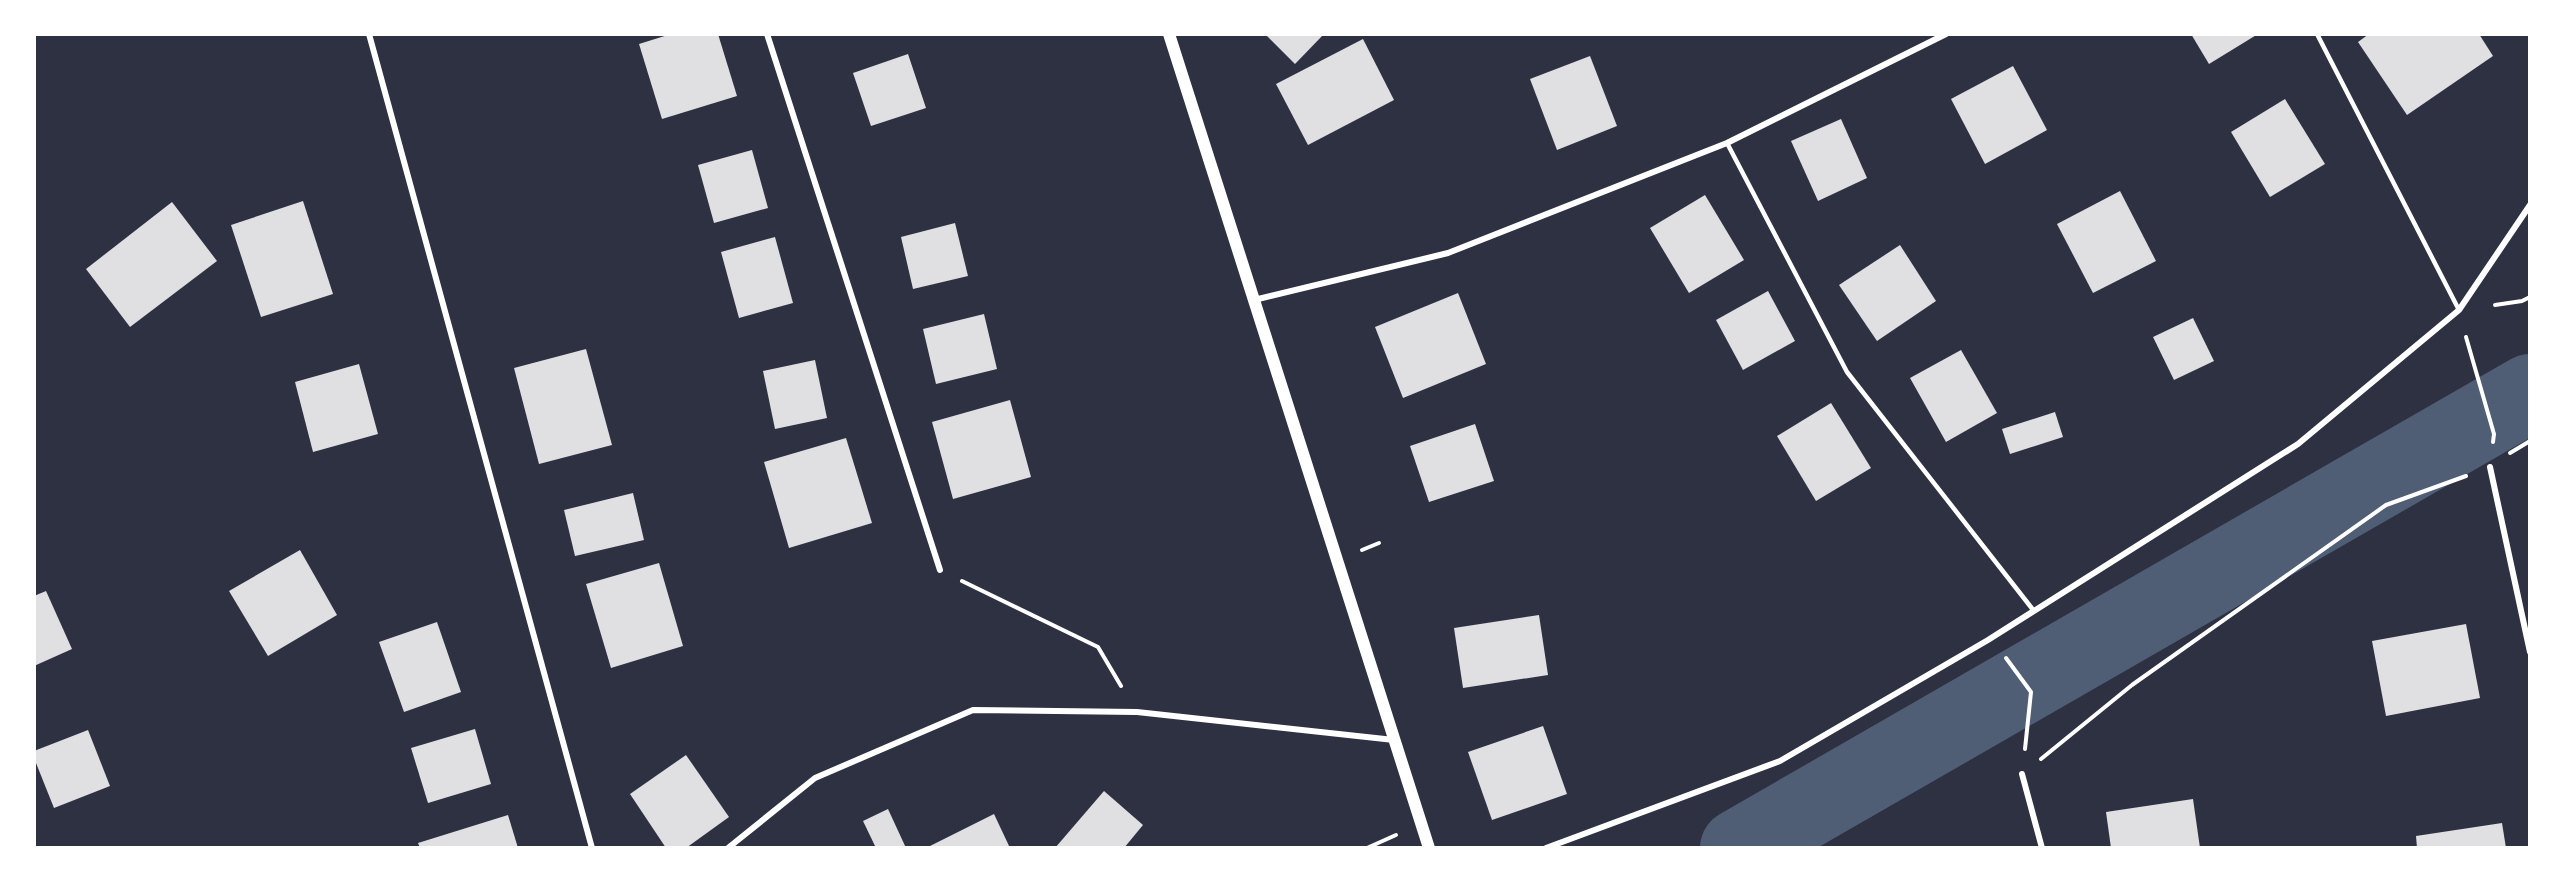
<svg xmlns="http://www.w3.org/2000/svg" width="2564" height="882" font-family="'Nunito Sans',sans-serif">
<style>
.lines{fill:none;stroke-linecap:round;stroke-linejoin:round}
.river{stroke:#4f5d75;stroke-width:78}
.building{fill:#e0e0e3}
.path{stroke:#fff;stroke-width:4}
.service{stroke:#fff;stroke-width:4.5}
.minor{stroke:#fff;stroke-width:6}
.secondary{stroke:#fff;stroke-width:12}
</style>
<rect width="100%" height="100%" fill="#2d3142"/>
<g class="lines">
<polyline class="river" points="1739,848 2530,393"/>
</g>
<g class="building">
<polygon points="671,34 718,34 737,96 662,119 639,44"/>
<polygon points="1265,34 1324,34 1295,64"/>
<polygon points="2191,34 2258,34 2209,64"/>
<polygon points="2369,34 2479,34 2493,56 2407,115 2358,42"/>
<polygon points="1363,39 1394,100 1308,145 1276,84"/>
<polygon points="908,54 926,108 871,126 853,73"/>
<polygon points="1590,56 1617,126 1557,150 1530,79"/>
<polygon points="2013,66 2047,130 1985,164 1951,99"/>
<polygon points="2285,99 2325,164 2270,197 2231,132"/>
<polygon points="1841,119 1867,178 1818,201 1791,141"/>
<polygon points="752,150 768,208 714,223 698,165"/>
<polygon points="2120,191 2156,261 2093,293 2057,224"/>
<polygon points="1705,195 1744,260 1689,293 1650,228"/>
<polygon points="303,201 333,294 261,317 231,225"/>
<polygon points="172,202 217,261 130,327 86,269"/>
<polygon points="955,223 968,276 913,289 901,237"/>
<polygon points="775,237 793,303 739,318 721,252"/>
<polygon points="1900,245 1936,301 1877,341 1839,285"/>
<polygon points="1768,291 1795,341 1743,370 1716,320"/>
<polygon points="1458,293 1486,364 1403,398 1375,327"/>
<polygon points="984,314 997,369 936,384 923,329"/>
<polygon points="2193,318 2214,361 2174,380 2153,337"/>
<polygon points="586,349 612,445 539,464 514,368"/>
<polygon points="1961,350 1997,413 1946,442 1910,378"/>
<polygon points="815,360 827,418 775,429 763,371"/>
<polygon points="359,364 378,434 313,452 295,382"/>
<polygon points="1010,400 1031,477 953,499 932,422"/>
<polygon points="1831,403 1871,468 1816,501 1777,436"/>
<polygon points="2055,412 2063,437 2010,454 2002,429"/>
<polygon points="1475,424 1494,481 1429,502 1410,446"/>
<polygon points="846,438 872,523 789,548 764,462"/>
<polygon points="633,493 644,540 575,556 564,510"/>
<polygon points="300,550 337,615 268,656 229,591"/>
<polygon points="659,563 683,646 611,668 586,584"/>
<polygon points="46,591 72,649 34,666 34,596"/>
<polygon points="1539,615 1548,675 1463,688 1454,628"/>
<polygon points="437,622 461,692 404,712 379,642"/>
<polygon points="2466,624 2480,698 2386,716 2372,641"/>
<polygon points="1543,726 1567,794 1492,820 1468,752"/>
<polygon points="475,729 491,784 428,803 411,748"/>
<polygon points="88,730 110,786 54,808 34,758 34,751"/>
<polygon points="686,755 729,817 686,848 666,848 630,794"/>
<polygon points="1104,791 1143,825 1124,848 1055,848"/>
<polygon points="2193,799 2200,848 2111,848 2106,812"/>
<polygon points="888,809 906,848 876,848 863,821"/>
<polygon points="994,814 1010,848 926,848"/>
<polygon points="508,815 518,848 420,848 418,843"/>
<polygon points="2502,823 2506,848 2417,848 2416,836"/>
</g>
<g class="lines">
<g class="path">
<polyline points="2495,305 2522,301 2530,297"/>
<polyline points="2466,337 2494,434 2493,442"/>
<polyline points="2510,453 2530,441"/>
<polyline points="1362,550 1379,543"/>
<polyline points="962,581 1098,647 1121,686"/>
<polyline points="2006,658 2031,692 2025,749"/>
<polyline points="2041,759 2132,685 2386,505 2466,476"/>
<polyline points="1367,848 1396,835"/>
</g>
<g class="service">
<polyline points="2317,34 2459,310"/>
<polyline points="1727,143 1847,372 2034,611"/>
</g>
<g class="minor">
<polyline points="369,34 592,848"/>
<polyline points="767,34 940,570"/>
<polyline points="1254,300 1448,253 1727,143 1946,34"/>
<polyline points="2490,467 2530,652"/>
<polyline points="2022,774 2042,848"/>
<polyline points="728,848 815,778 973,710 1137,712 1394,740"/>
<polyline points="1546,848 1780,761 1988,640 2298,444 2459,310 2530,205"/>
</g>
<polyline class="secondary" points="1169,34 1429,848"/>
</g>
<rect width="2564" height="882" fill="none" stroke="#ffffff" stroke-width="72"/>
</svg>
